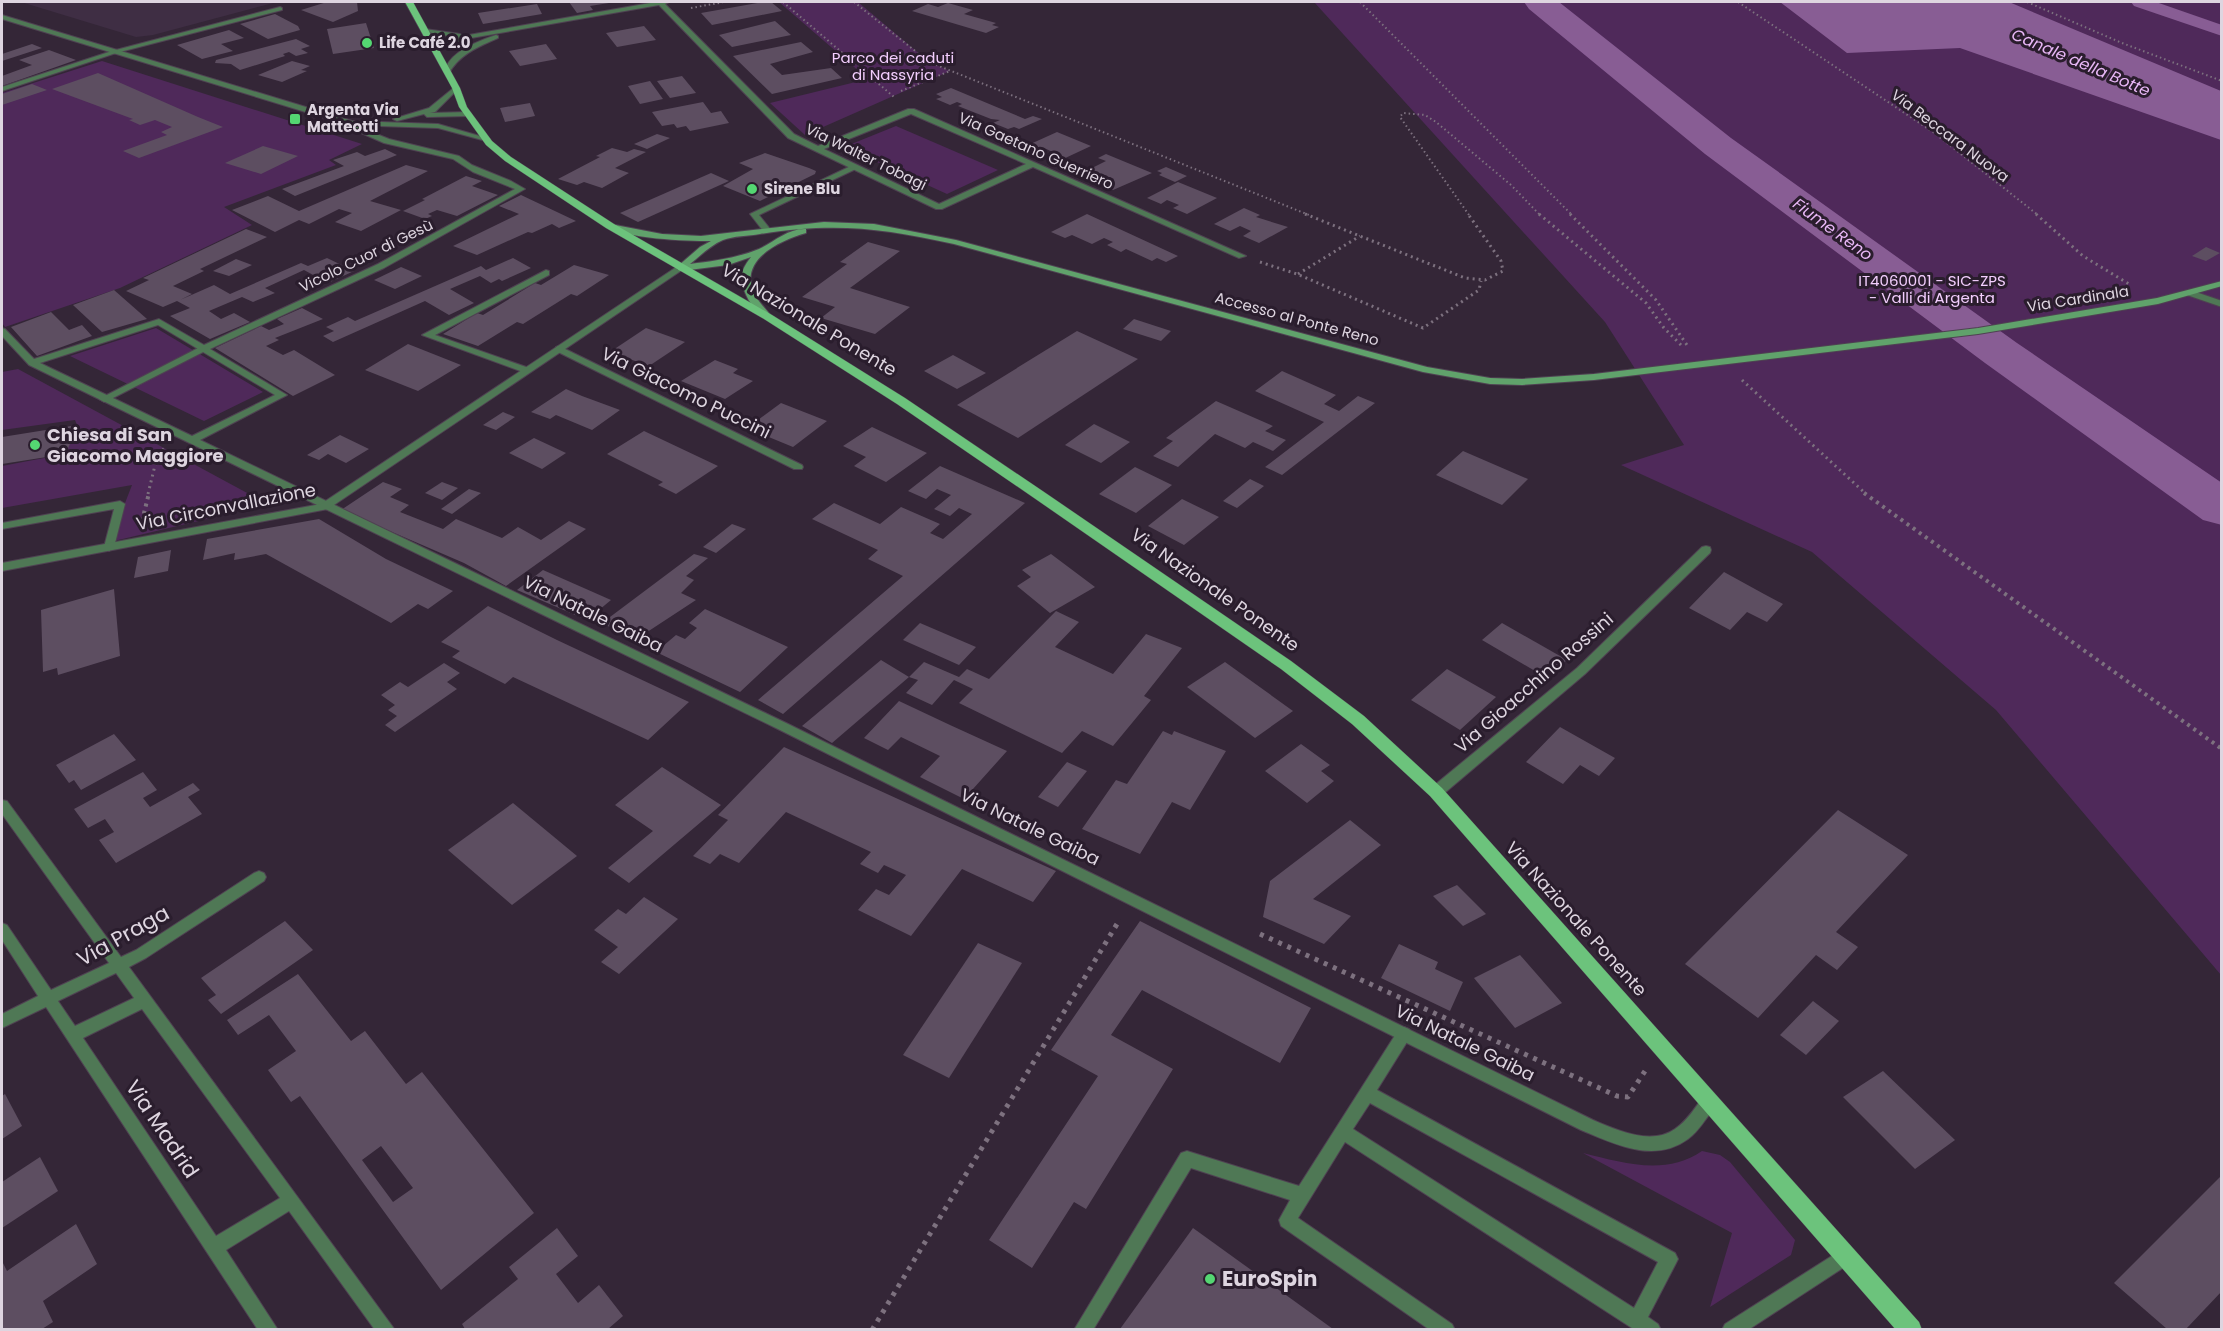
<svg xmlns="http://www.w3.org/2000/svg" width="2223" height="1331" font-family="Poppins,sans-serif">
<style>
.built{fill:#3f2e44}
.green{fill:#4f295a}
.water{fill:#885d94}
.lines{fill:none;stroke-linecap:round;stroke-linejoin:round}
.canal{fill:#885d94;fill-rule:evenodd}
.river{fill:#885d94;fill-rule:evenodd}
.building{fill:#5d4e61;fill-rule:evenodd}
.service-casing{stroke:#4f4252;stroke-width:2}
.pedestrian-casing{stroke:#4f4252;stroke-width:2}
.minor-casing{stroke:#4f4252;stroke-width:2}
.tertiary-casing{stroke:#4f4252;stroke-width:2}
.secondary-casing{stroke:#4f4252;stroke-width:2}
.primary-casing{stroke:#4f4252;stroke-width:1}
.path-far3{stroke:#7d717f;stroke-width:2;stroke-dasharray:1.5 3;stroke-linecap:butt}
.path-far2{stroke:#7d717f;stroke-width:3;stroke-dasharray:2 4;stroke-linecap:butt}
.path-far1{stroke:#7d717f;stroke-width:4;stroke-dasharray:3 4.5;stroke-linecap:butt}
.path{stroke:#7d717f;stroke-width:5;stroke-dasharray:4 6;stroke-linecap:butt}
.service{fill:#4f7855;fill-rule:evenodd}
.pedestrian{fill:#4f7855;fill-rule:evenodd}
.minor{fill:#4f7855;fill-rule:evenodd}
.tertiary{fill:#4f7855;fill-rule:evenodd}
.secondary{fill:#60a26b;fill-rule:evenodd}
.primary{fill:#6cc37c;fill-rule:evenodd}
.poi-dot{fill:#54d672;stroke:#2a1d2d;stroke-width:2}
.labels{text-anchor:middle;stroke-width:6;stroke-linejoin:round;paint-order:stroke}
.far-poi-label{font-size:15px;font-weight:bold;fill:#ded5e0;stroke:#2a1d2d;text-anchor:start}
.far-park-label{font-size:15px;fill:#f3cefe;stroke:#2a1d2d}
.far-street-label{font-size:15px;fill:#ded5e0;stroke:#2a1d2d}
.far-water-label{font-size:16px;font-style:italic;fill:#e8b7f6;stroke:#2a1d2d}
.street-label{font-size:18px;fill:#ded5e0;stroke:#2a1d2d}
.poi-label{font-size:18px;font-weight:bold;fill:#ded5e0;stroke:#2a1d2d;text-anchor:start}
.near-street-label{font-size:21px;fill:#ded5e0;stroke:#2a1d2d}
.near-poi-label{font-size:21px;font-weight:bold;fill:#ded5e0;stroke:#2a1d2d;text-anchor:start}
</style>
<rect width="100%" height="100%" fill="#342637"/>
<polygon class="built" points="21,2 277,2 153,35 136,37"/>
<g class="green">
<polygon points="779,2 858,2 929,62 950,71 805,135 770,103 868,79"/>
<polygon points="1314,2 2221,2 2221,975 1996,710 1812,552 1621,465 1684,445 1605,322"/>
<polygon points="102,61 362,144 329,160 336,165 224,207 252,225 120,288 5,327 2,323 2,93"/>
<polygon points="896,126 998,170 947,194 844,147"/>
<polygon points="156,328 263,392 204,421 70,356"/>
<polygon points="18,369 249,494 232,513 110,542 132,485 2,508 2,466 65,454 77,425 75,420 2,430 2,372"/>
<path d="M1702 1151 1720 1155 1730 1162 1795 1240 1791 1255 1710 1307 1732 1233 1583 1153C1623 1163 1666 1176 1702 1151Z"/>
</g>
<polygon class="water" points="1780,2 2009,2 2221,91 2221,140 1960,48 1847,53"/>
<g class="lines">
<polygon class="canal" points="2131,2 2156,2 2222,25 2222,36 2134,6"/>
<polygon class="river" points="1524,2 1559,2 1731,138 2017,343 2222,483 2222,525 2203,520 1985,363 1705,154 1529,9"/>
</g>
<g class="building">
<polygon points="327,2 357,2 358,11 333,22 301,10"/>
<polygon points="569,2 609,2 609,3 590,6 593,10 577,13"/>
<polygon points="763,2 771,2 782,11 712,25 701,13"/>
<polygon points="948,3 973,10 964,14 996,23 992,25 999,27 986,33 912,11 928,4 938,7"/>
<polygon points="537,4 542,14 483,24 478,13"/>
<polygon points="275,14 298,26 300,30 268,39 240,24"/>
<polygon points="775,21 791,35 732,47 719,35"/>
<polygon points="366,23 374,48 333,54 327,29"/>
<polygon points="644,26 656,40 617,47 606,33"/>
<polygon points="229,30 244,38 221,44 233,51 202,59 177,45"/>
<polygon points="296,39 310,46 301,49 308,53 296,56 289,52 283,54 285,56 240,70 231,64 215,63 216,60"/>
<polygon points="801,42 813,52 770,64 782,75 831,68 842,78 772,94 733,56"/>
<polygon points="32,44 42,48 2,61 2,54"/>
<polygon points="546,44 557,59 520,66 509,51"/>
<polygon points="49,50 76,60 2,86 2,76 32,65 19,60"/>
<polygon points="292,61 310,66 301,70 307,71 282,82 258,75"/>
<polygon points="98,73 198,117 223,127 139,158 123,151 167,135 161,132 172,127 155,120 140,125 129,120 133,119 52,89"/>
<polygon points="682,76 696,93 670,98 657,81"/>
<polygon points="650,81 663,99 640,104 628,86"/>
<polygon points="32,84 47,90 2,105 2,94"/>
<polygon points="951,88 1025,119 1033,116 1042,119 1019,129 1014,127 1008,129 993,123 1000,120 991,119 958,106 962,104 957,102 950,105 936,99 942,97 936,94"/>
<polygon points="703,102 711,113 721,111 729,123 690,131 686,126 677,128 674,124 662,126 652,112"/>
<polygon points="530,103 535,116 505,122 500,108"/>
<polygon points="1057,132 1091,146 1061,160 1049,155 1055,153 1044,148 1038,151 1026,146"/>
<polygon points="657,134 670,138 647,149 634,144"/>
<polygon points="263,146 298,156 261,174 225,163"/>
<polygon points="612,148 627,152 634,149 646,152 615,168 629,173 602,188 584,182 577,185 558,179 600,157 596,156"/>
<polygon points="385,149 397,155 295,196 282,189 344,166 333,160 357,152 365,156"/>
<polygon points="765,153 809,168 816,171 815,174 760,201 723,186 753,169 739,163"/>
<polygon points="1106,154 1152,173 1113,190 1106,187 1114,179 1103,175 1097,178 1084,172 1106,161 1098,158"/>
<polygon points="406,165 428,171 370,201 401,210 361,231 335,222 352,213 339,209 309,224 299,220 275,232 232,210 268,196 299,211"/>
<polygon points="1166,167 1187,176 1175,182 1159,175 1162,173 1157,171"/>
<polygon points="711,173 729,181 638,222 620,213"/>
<polygon points="466,176 482,181 472,186 498,195 457,216 437,210 428,214 432,216 425,219 403,211 425,200 422,199"/>
<polygon points="1178,182 1217,198 1187,214 1173,208 1179,205 1167,200 1161,204 1147,198"/>
<polygon points="521,195 576,221 559,228 552,224 532,233 528,232 477,255 453,246 519,214 499,206"/>
<polygon points="1244,208 1260,215 1256,217 1288,227 1259,243 1243,236 1251,231 1240,226 1230,231 1214,224"/>
<polygon points="1087,214 1178,256 1166,262 1157,258 1152,261 1126,249 1121,252 1107,245 1113,242 1104,238 1092,244 1072,235 1065,238 1051,232"/>
<polygon points="246,229 267,237 200,269 204,271 173,286 192,294 180,300 214,285 230,294 301,263 308,266 327,258 354,271 328,283 304,270 265,288 275,293 253,302 242,297 209,311 221,319 234,313 250,322 210,339 170,316 190,308 177,301 163,307 126,291 149,280 143,278"/>
<polygon points="868,242 900,251 850,288 910,307 875,334 821,318 835,307 802,297 847,264 840,262"/>
<polygon points="2206,247 2220,253 2206,261 2192,256"/>
<polygon points="513,258 531,268 502,281 499,279 491,283 480,276 450,289 474,303 449,315 425,301 333,342 323,336 334,331 326,327 348,317 355,321 481,266 486,270"/>
<polygon points="236,259 252,265 229,276 213,271"/>
<polygon points="574,265 609,275 577,296 571,294 523,324 517,322 478,346 443,334 477,313 483,315 535,283 541,285"/>
<polygon points="401,267 422,276 395,289 374,280"/>
<polygon points="114,290 147,319 102,332 73,305"/>
<polygon points="302,308 323,319 275,338 279,340 266,346 283,355 294,350 335,375 293,396 215,348 261,326 269,330 284,324 277,319"/>
<polygon points="51,312 69,330 82,325 92,336 37,356 11,327"/>
<polygon points="1134,319 1171,331 1161,341 1123,329"/>
<polygon points="646,328 685,342 649,366 610,352"/>
<polygon points="1077,331 1138,359 1018,438 957,405"/>
<polygon points="408,344 461,365 418,391 365,370"/>
<polygon points="953,355 986,373 957,389 924,371"/>
<polygon points="715,360 738,369 733,373 753,381 725,399 681,381"/>
<polygon points="1282,371 1336,395 1324,404 1339,411 1358,396 1375,403 1282,475 1265,467 1324,422 1255,391"/>
<polygon points="566,389 582,396 620,410 592,430 556,415 550,419 531,412"/>
<polygon points="1216,401 1273,426 1265,431 1286,440 1273,451 1253,442 1245,448 1215,434 1178,467 1153,456 1173,441 1166,438"/>
<polygon points="781,403 827,421 793,447 747,428"/>
<polygon points="503,412 515,417 496,430 483,425"/>
<polygon points="1094,424 1130,442 1101,463 1065,445"/>
<polygon points="77,425 66,454 2,464 2,437"/>
<polygon points="872,427 927,453 886,482 854,466 866,457 843,446"/>
<polygon points="644,431 718,466 676,494 658,485 663,482 607,454"/>
<polygon points="340,435 369,449 346,463 328,454 319,460 307,455"/>
<polygon points="534,438 566,453 542,469 509,453"/>
<polygon points="1463,451 1528,479 1502,505 1436,475"/>
<polygon points="940,466 1025,503 783,714 758,700 903,576 868,559 878,550 812,519 834,503 880,524 901,507 940,524 930,533 943,539 972,514 959,508 950,516 934,509 951,495 937,489 926,499 908,491"/>
<polygon points="1135,467 1172,485 1136,513 1099,494"/>
<polygon points="1250,479 1264,486 1237,508 1223,501"/>
<polygon points="383,482 402,489 390,497 409,505 400,512 443,529 456,519 502,538 518,527 541,540 569,521 586,529 506,586 464,563 341,510"/>
<polygon points="442,482 458,488 442,500 425,493"/>
<polygon points="469,489 481,493 452,514 441,509"/>
<polygon points="1182,499 1219,517 1184,545 1148,526"/>
<polygon points="319,519 386,559 453,591 428,609 418,604 391,623 266,554 234,560 235,553 203,560 207,539"/>
<polygon points="732,524 746,529 716,553 703,547"/>
<polygon points="171,550 168,571 134,578 138,557"/>
<polygon points="694,554 708,558 686,576 694,580 681,593 696,600 635,640 602,623"/>
<polygon points="1051,554 1095,587 1050,613 1017,586 1031,577 1022,570"/>
<polygon points="543,570 611,600 587,620 517,590"/>
<polygon points="1724,572 1764,594 1783,604 1767,622 1747,612 1730,630 1689,608"/>
<polygon points="114,589 120,656 58,675 57,668 43,672 41,610"/>
<polygon points="488,606 557,640 689,702 648,740 513,677 505,684 452,657 460,651 441,642"/>
<polygon points="705,609 788,647 740,692 656,652 676,635 685,639 697,628 689,623"/>
<polygon points="1056,611 1079,622 1055,647 1113,674 1146,634 1182,648 1144,696 1151,700 1113,746 1082,731 1062,753 959,703 973,689 954,680 932,705 906,693 918,680 909,677 924,662 959,677 967,669 989,679"/>
<polygon points="920,623 976,647 959,665 903,640"/>
<polygon points="1502,623 1567,660 1547,678 1482,640"/>
<polygon points="881,660 909,677 832,743 802,726"/>
<polygon points="1225,662 1250,680 1293,711 1255,738 1187,687"/>
<polygon points="444,663 460,673 447,682 457,689 395,732 385,725 397,716 388,710 395,705 381,695 400,682 408,687"/>
<polygon points="1447,669 1496,697 1460,730 1411,700"/>
<polygon points="899,701 950,725 1007,751 964,799 920,777 940,756 901,737 888,750 864,738"/>
<polygon points="1560,727 1615,758 1599,776 1580,765 1563,784 1526,762"/>
<polygon points="1163,731 1172,735 1174,731 1226,751 1190,810 1172,802 1140,854 1082,829 1116,780 1127,784"/>
<polygon points="114,734 136,760 81,790 74,780 69,783 56,765"/>
<polygon points="1301,744 1330,765 1321,771 1334,781 1307,803 1265,771"/>
<polygon points="784,747 1056,871 1033,902 962,869 911,936 858,910 876,889 889,895 906,875 884,865 878,873 860,864 871,852 786,812 739,863 720,854 710,864 693,856 728,820 718,815"/>
<polygon points="1067,762 1087,771 1058,807 1038,797"/>
<polygon points="662,767 721,805 629,883 608,868 653,831 615,805"/>
<polygon points="143,772 157,790 143,798 150,807 193,783 200,790 188,797 202,814 116,863 99,840 114,832 105,819 88,828 74,809"/>
<polygon points="513,803 577,856 512,905 448,850"/>
<polygon points="1838,810 1908,855 1836,932 1858,947 1837,970 1816,955 1758,1018 1685,964"/>
<polygon points="1350,820 1381,845 1313,899 1351,916 1324,944 1263,917 1270,881"/>
<polygon points="1457,885 1486,914 1463,926 1433,896"/>
<polygon points="644,897 678,919 619,974 601,962 618,947 594,930 618,909 626,914"/>
<polygon points="285,921 313,950 221,1014 208,1000 216,995 201,978"/>
<polygon points="1140,921 1311,1008 1280,1063 1142,990 1111,1035 1173,1069 1086,1209 1074,1202 1032,1268 989,1240 1098,1076 1051,1050"/>
<polygon points="978,943 1022,963 949,1078 903,1055"/>
<polygon points="1399,944 1438,962 1435,969 1463,982 1450,1011 1381,978"/>
<polygon points="1520,955 1562,1003 1515,1028 1474,978"/>
<path d="M298 974 351 1041 365 1031 406 1084 422 1072 534 1213 441 1290 300 1096 291 1102 268 1070 296 1051 269 1015 238 1035 227 1020ZM381 1146 413 1188 393 1202 362 1160Z"/>
<polygon points="1813,1001 1839,1021 1806,1055 1780,1035"/>
<polygon points="1883,1071 1955,1140 1915,1169 1843,1097"/>
<polygon points="5,1094 22,1126 2,1139 2,1096"/>
<polygon points="40,1157 58,1191 2,1228 2,1182"/>
<polygon points="2222,1175 2222,1291 2186,1329 2167,1329 2114,1283"/>
<polygon points="76,1224 97,1264 43,1301 53,1322 42,1329 2,1329 2,1261 7,1271"/>
<polygon points="557,1228 578,1256 556,1274 578,1303 599,1285 623,1316 608,1329 465,1329 462,1324 518,1279 509,1267"/>
<polygon points="1193,1228 1333,1329 1120,1329"/>
</g>
<g class="lines">
<defs>
<g id="service">
<polygon points="853,165 860,167 759,215 771,230 770,232 764,232 750,214"/>
<polygon points="120,501 125,504 114,547 109,551 104,547 114,509 2,529 2,523"/>
<path d="M1404 1027 1409 1029 1412 1034 1377 1090 1675 1253 1678 1259 1675 1265 1648 1317 1658 1324 1661 1330H1635L1345 1142 1298 1218 1452 1324 1455 1330H1430L1281 1226 1279 1220 1290 1200 1191 1168 1093 1330H1074L1181 1153 1187 1151 1299 1186 1399 1029ZM1370 1103 1658 1262 1634 1308 1353 1129Z"/>
<polygon points="1846,1247 1852,1250 1855,1256 1852,1262 1748,1330 1722,1330 1725,1324"/>
</g>
<polygon id="pedestrian" points="204,345 209,348 207,350 107,401 104,402 99,399"/>
<g id="minor">
<path d="M656 2H669L665 4 794 134 818 146 908 109H914L1246 256 1239 258 1033 167 942 209H936L788 138 659 5 471 38 435 50 433 49V47L459 38 422 31 425 29 460 34 463 36ZM911 114 1026 164 939 204 824 149Z"/>
<polygon points="280,7 282,8 282,10 116,53 2,91 2,87 112,51"/>
<path d="M496 35 498 36V38C478 47 460 54 449 73H445C446 53 478 41 496 35Z"/>
<path d="M348 121H354L364 129 389 139 459 156 472 165 511 181 525 189 384 268 210 349 287 395 200 440 786 723 1593 1120C1617 1130 1651 1146 1675 1129 1687 1121 1695 1108 1703 1097L1709 1095 1715 1097 1717 1102 1715 1107C1706 1118 1699 1131 1688 1139 1654 1164 1615 1144 1581 1130L778 729 29 365 2 336V328L5 329 34 359 159 319 204 345 378 264 515 189 473 172 453 159 384 143 359 132 348 125ZM158 325 275 395 192 436 40 363Z"/>
<polygon points="546,270 549,271 549,275 435,335 529,368 529,372 523,372 422,335"/>
<polygon points="2190,290 2222,301 2222,307 2187,295 2187,291"/>
<polygon points="559,346 802,465 803,467 802,469 794,469 556,351 556,347"/>
<polygon points="1706,546 1710,547 1711,550 1710,553 1585,674 1441,796 1431,796 1429,792 1431,788 1577,668 1702,547"/>
<path d="M2 800 7 801 121 957 136 950 254 873 259 871 264 873 266 877 264 881 146 958 129 967 395 1330H375L289 1211 226 1250 278 1330H258L46 1007 2 1028V1014L38 996 2 940V923L7 925 51 990 109 963 2 814ZM116 973 134 998 75 1026 58 1001ZM142 1009 280 1198 216 1236 83 1038Z"/>
</g>
<g id="tertiary">
<polygon points="2,15 352,121 438,124 490,139 486,141 438,128 348,125 2,19"/>
<polygon points="456,86 459,88 435,112 430,113 467,112 471,114 470,116 427,117 424,114 397,121 393,119 429,108"/>
<polygon points="678,266 685,268 328,509 2,571 2,563 321,504"/>
</g>
<path id="secondary" d="M824 222 874 224 956 240 1427 367 1490 378 1522 379 1594 374 1978 328 2157 298 2222 281V286L2158 304 1978 334 1594 380 1522 385 1490 384 1423 372 954 244C882 228 834 222 760 234 749 236 733 236 723 240 711 245 700 256 690 264 714 261 737 258 759 249 774 242 788 228 806 229V233C782 240 740 258 753 291 757 301 766 309 772 317L768 320C754 313 740 290 742 274 743 268 747 262 751 257L728 265 681 271 678 270V266L700 247 711 241C685 241 627 239 606 226L610 224 662 234 701 236Z"/>
<polygon id="primary" points="405,2 413,2 460,88 467,107 492,141 511,157 614,224 772,315 905,398 1047,494 1291,661 1364,716 1442,788 1919,1322 1922,1330 1896,1330 1430,796 1352,724 1281,669 1037,500 897,404 764,319 606,228 505,161 486,145 459,107 452,88"/>
</defs>
<use href="#service" class="service-casing"/>
<use href="#pedestrian" class="pedestrian-casing"/>
<use href="#minor" class="minor-casing"/>
<use href="#tertiary" class="tertiary-casing"/>
<use href="#secondary" class="secondary-casing"/>
<use href="#primary" class="primary-casing"/>
<g class="path-far3">
<polyline points="783,2 894,97"/>
<polyline points="854,2 929,62 1309,215"/>
<polyline points="1360,2 1572,215"/>
<polyline points="1738,2 1933,132 2038,215"/>
<polyline points="2027,2 2122,43 2222,81"/>
<polyline points="691,8 724,2"/>
<polyline points="901,91 950,71"/>
<polyline points="1469,215 1400,117 1403,113 1425,115 1436,122 1511,185 1540,215"/>
</g>
<g class="path-far2">
<polyline points="1305,214 1465,278 1485,280 1503,271 1501,261 1468,214"/>
<polyline points="1539,214 1646,303 1664,328 1683,347"/>
<polyline points="1570,214 1656,300 1687,345"/>
<polyline points="2036,214 2083,256 2129,284"/>
<polyline points="1260,262 1297,274 1423,328 1479,290 1481,281"/>
<polyline points="1298,274 1360,236"/>
<polyline points="1742,380 1866,494"/>
<polyline points="148,494 158,453 164,449"/>
</g>
<g class="path-far1">
<polyline points="1864,493 2222,749"/>
<polyline points="142,521 149,493"/>
</g>
<g class="path">
<polyline points="1260,934 1617,1096 1628,1097 1647,1068"/>
<polyline points="872,1330 1120,919"/>
</g>
<use href="#service" class="service"/>
<use href="#pedestrian" class="pedestrian"/>
<use href="#minor" class="minor"/>
<use href="#tertiary" class="tertiary"/>
<use href="#secondary" class="secondary"/>
<use href="#primary" class="primary"/>
</g>
<g class="poi-dot">
<circle cx="367" cy="43" r="6"/>
<rect x="289" y="113" width="12" height="12" rx="3"/>
<circle cx="752" cy="189" r="6"/>
<circle cx="35" cy="445" r="6"/>
<circle cx="1210" cy="1279" r="6"/>
</g>
<g class="labels">
<g class="far-poi-label">
<text x="379" y="48">Life Café 2.0</text>
<text x="307" y="115">Argenta Via<tspan x="307" dy="17">Matteotti</tspan></text>
<text x="764" y="194">Sirene Blu</text>
</g>
<g class="far-park-label">
<text x="893" y="63">Parco dei caduti<tspan x="893" dy="17">di Nassyria</tspan></text>
<text x="1932" y="286">IT4060001 - SIC-ZPS<tspan x="1932" dy="17">- Valli di Argenta</tspan></text>
</g>
<g class="far-street-label">
<text transform="translate(1950 136) rotate(37)" y="5">Via Beccara Nuova</text>
<text transform="translate(1036 151) rotate(24)" y="5">Via Gaetano Guerriero</text>
<text transform="translate(866 157) rotate(26)" y="5">Via Walter Tobagi</text>
<text transform="translate(366 256) rotate(-26)" y="5">Vicolo Cuor di Gesù</text>
<text transform="translate(2078 299) rotate(-9)" y="5">Via Cardinala</text>
<text transform="translate(1297 319) rotate(15)" y="5">Accesso al Ponte Reno</text>
</g>
<g class="far-water-label">
<text transform="translate(2081 62) rotate(23)" y="6">Canale della Botte</text>
<text transform="translate(1833 229) rotate(36)" y="6">Fiume Reno</text>
</g>
<g class="street-label">
<text transform="translate(809 320) rotate(31)" y="6">Via Nazionale Ponente</text>
<text transform="translate(686 393) rotate(26)" y="6">Via Giacomo Puccini</text>
<text transform="translate(226 507) rotate(-11)" y="6">Via Circonvallazione</text>
<text transform="translate(1215 590) rotate(35)" y="6">Via Nazionale Ponente</text>
<text transform="translate(593 614) rotate(26)" y="6">Via Natale Gaiba</text>
<text transform="translate(1534 683) rotate(-41)" y="6">Via Gioacchino Rossini</text>
<text transform="translate(1030 827) rotate(26)" y="6">Via Natale Gaiba</text>
<text transform="translate(1576 919) rotate(48)" y="6">Via Nazionale Ponente</text>
<text transform="translate(1465 1043) rotate(26)" y="6">Via Natale Gaiba</text>
</g>
<g class="poi-label">
<text x="47" y="441">Chiesa di San<tspan x="47" dy="21">Giacomo Maggiore</tspan></text>
</g>
<g class="near-street-label">
<text transform="translate(123 936) rotate(-29)" y="7">Via Praga</text>
<text transform="translate(162 1129) rotate(56)" y="7">Via Madrid</text>
</g>
<g class="near-poi-label">
<text x="1222" y="1286">EuroSpin</text>
</g>
</g>
<rect width="2223" height="1331" fill="none" stroke="#ded5e0" stroke-width="6"/>
</svg>
